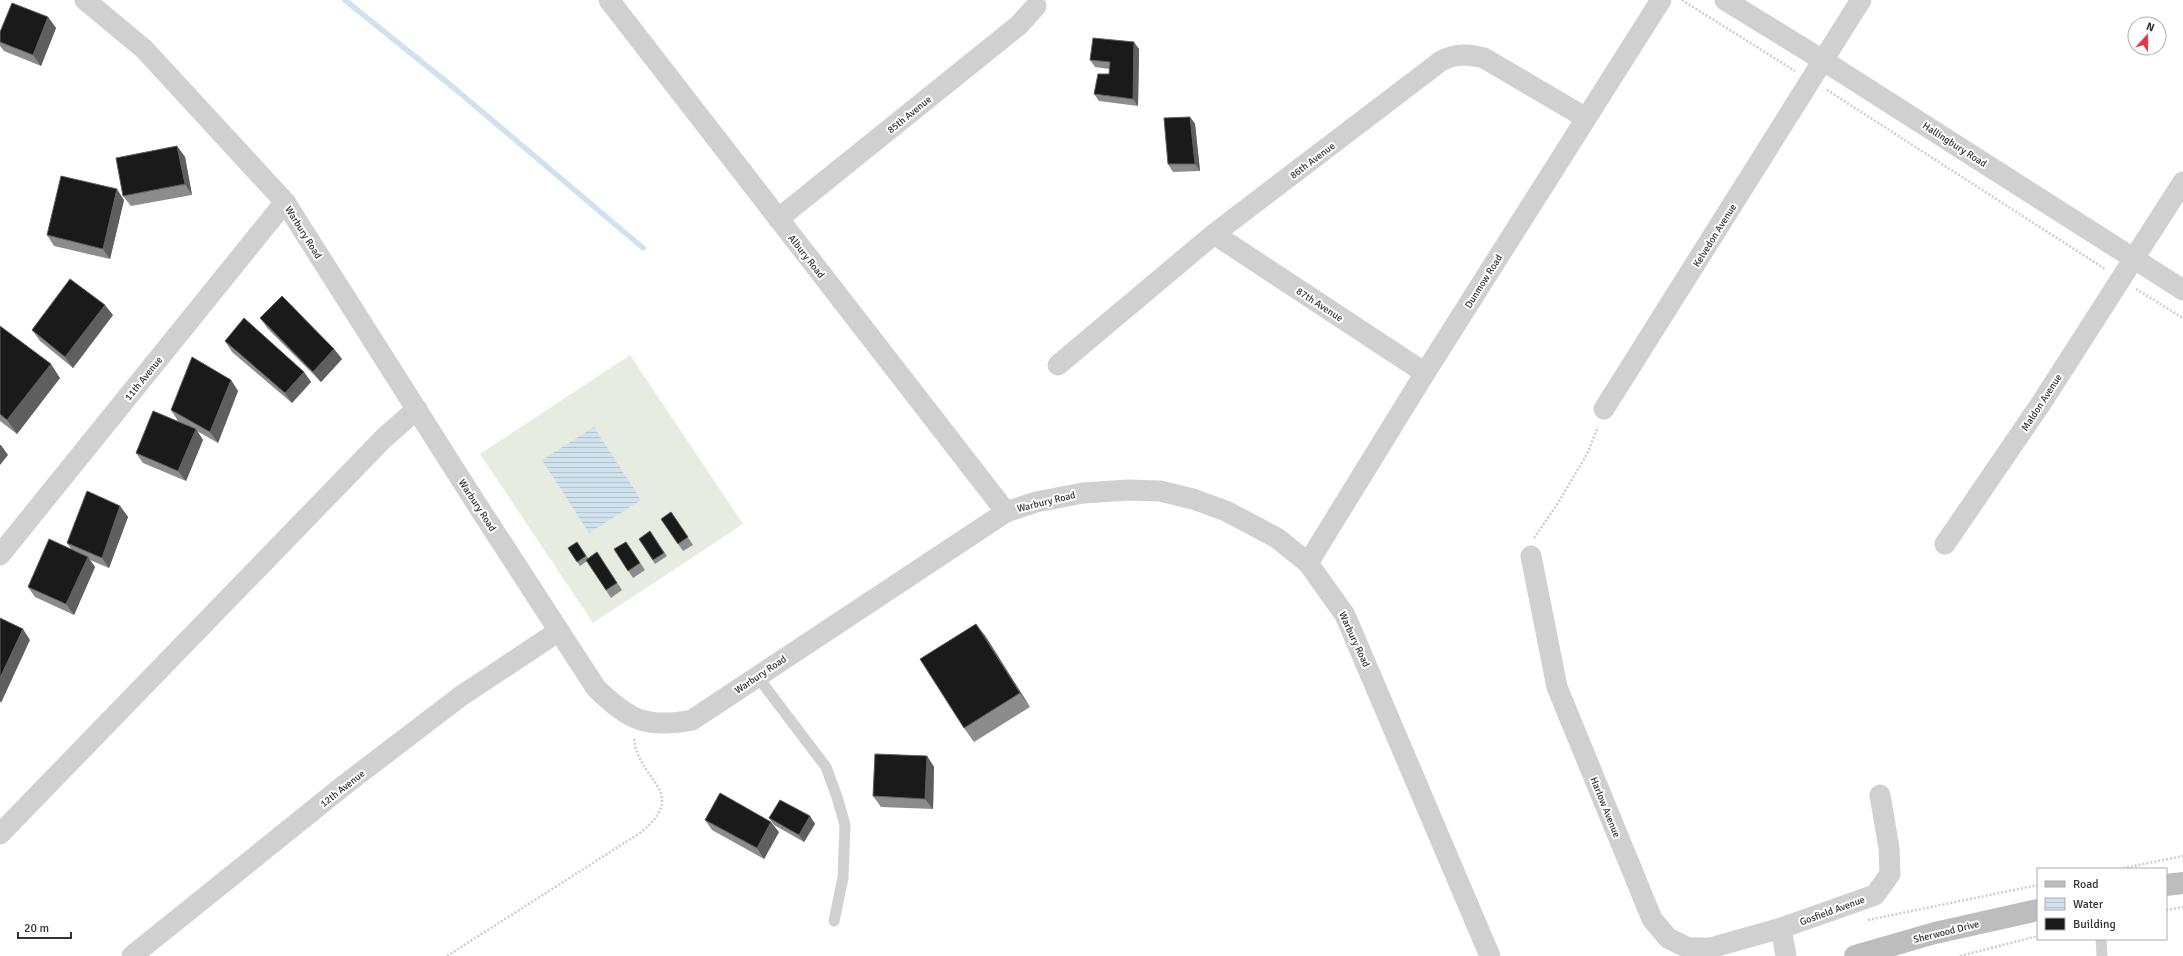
<svg xmlns="http://www.w3.org/2000/svg" width="2183" height="956" font-family="Signika,sans-serif">
<style>
.grass{fill:#e6ecdf}
.water{fill:url(#water-rules)}
.lines{fill:none;stroke-linecap:round;stroke-linejoin:round}
.stream{stroke:#cfe2ee;stroke-width:5.5}
.path{stroke:#cdcdcd;stroke-width:2.5;stroke-dasharray:2 2;stroke-linecap:butt}
.lane{stroke:#d0d0d0;stroke-width:11}
.street{stroke:#d0d0d0;stroke-width:21}
.secondary{stroke:#bdbdbd;stroke-width:22}
.wall{fill:#8c8c8c}
.shaded-wall{fill:#5f5f5f}
.building{fill:#1a1a1a;stroke:#5f5f5f}
.labels{text-anchor:middle;stroke-width:4;stroke-linejoin:round;paint-order:stroke}
.street-label{font-size:10px;fill:#333;stroke:#fff}
</style>
<defs>
<pattern id="water-rules" width="6" height="5" patternUnits="userSpaceOnUse"><rect width="6" height="5" fill="#cfe2ee"/><path d="M0 2.5h6" fill="none" stroke="#b2c2cd"/></pattern>
</defs>
<rect width="100%" height="100%" fill="#fff"/>
<polygon class="grass" points="630,355 743,524 593,623 480,454"/>
<polygon class="water" points="594,427 641,500 589,533 542,460"/>
<g class="lines">
<polyline class="stream" points="345,0 454,88 643,248"/>
<g class="path">
<polyline points="1682,0 1795,71"/>
<polyline points="1827,90 2105,269"/>
<polyline points="2136,289 2183,318"/>
<polyline points="1534,538 1558,503 1587,454 1598,427"/>
<polyline points="2119,869 2183,856"/>
<polyline points="2166,910 2183,907"/>
<polyline points="1868,920 2038,885"/>
<path d="M447 956 640 833C692 791 636 781 634 737"/>
<polyline points="1960,956 2038,936"/>
</g>
<g class="lane">
<polyline points="757,676 826,767 837,797 845,825 843,878 834,921"/>
<polyline points="2101,939 2102,956"/>
</g>
<g class="street">
<path d="M85 0 144 49 285 202 474 500 596 688C629 720 646 729 692 720L1006 512 1036 502 1083 493 1128 490 1160 491 1193 499 1226 511 1277 538 1308 563 1345 615 1490 956"/>
<polyline points="609,0 1006,512"/>
<polyline points="1725,0 1824,61 2183,290"/>
<polyline points="778,219 1019,25 1036,6"/>
<polyline points="1214,234 1425,373"/>
<path d="M1058 365 1214 234 1441 61C1457 53 1468 54 1484 58L1586 118"/>
<polyline points="1604,409 1861,0"/>
<polyline points="1945,544 2042,402 2183,182"/>
<polyline points="0,555 285,202"/>
<polyline points="1531,556 1557,687 1652,919 1668,938 1688,948 1710,948 1781,928 1875,895 1890,874 1889,848 1880,795"/>
<polyline points="1308,563 1425,373 1661,0"/>
<polyline points="0,834 384,438 417,409"/>
<polyline points="1781,928 1786,956"/>
<polyline points="132,956 347,783 461,696 559,631"/>
</g>
<g class="secondary">
<polyline points="2166,885 2183,883"/>
<polyline points="1855,956 1935,933 2038,910"/>
</g>
</g>
<g class="wall">
<polygon points="48,17 56,28 41,66 4,51 0,46 0,32"/>
<polygon points="1139,49 1138,106 1099,101 1094,94 1109,74 1109,69 1095,67 1090,60"/>
<polygon points="1190,117 1195,124 1200,171 1173,172 1168,164"/>
<polygon points="177,146 185,157 192,195 131,206 123,196"/>
<polygon points="124,200 110,259 54,246 47,235"/>
<polygon points="113,315 73,368 40,341 32,330"/>
<polygon points="260,318 334,349 342,359 321,382 268,329"/>
<polygon points="0,326 60,378 17,434 0,421"/>
<polygon points="225,341 304,372 311,382 292,403 232,352"/>
<polygon points="231,380 238,391 218,443 197,431 203,440 186,481 143,463 136,453 188,426 178,421 171,410"/>
<polygon points="120,506 128,517 109,568 90,560 95,567 74,615 35,597 28,587 72,550 67,543"/>
<polygon points="671,512 693,545 683,551 661,519"/>
<polygon points="650,531 667,556 655,564 639,539"/>
<polygon points="577,542 588,558 597,552 622,590 611,598 587,561 580,566 568,548"/>
<polygon points="626,542 645,570 633,578 614,549"/>
<polygon points="976,624 986,637 1030,707 974,742 964,728"/>
<polygon points="927,756 934,767 933,809 881,807 873,796"/>
<polygon points="810,816 815,824 804,842 774,825 769,818"/>
<polygon points="705,820 779,832 764,859 712,830"/>
</g>
<g class="shaded-wall">
<polygon points="48,17 56,28 41,66 33,55"/>
<polygon points="1134,42 1139,49 1138,106 1133,99"/>
<polygon points="1190,117 1195,124 1200,171 1195,164"/>
<polygon points="177,146 185,157 192,195 185,184"/>
<polygon points="117,189 124,200 110,259 103,249"/>
<polygon points="105,305 113,315 73,368 65,357"/>
<polygon points="334,349 342,359 321,382 313,372"/>
<polygon points="51,364 60,378 17,434 7,420"/>
<polygon points="304,372 311,382 292,403 285,393"/>
<polygon points="231,380 238,391 218,443 210,432"/>
<polygon points="196,429 203,440 186,481 178,471"/>
<polygon points="0,445 1,445 8,455 0,465"/>
<polygon points="120,506 128,517 109,568 102,558"/>
<polygon points="88,557 95,567 74,615 66,604"/>
<polygon points="976,624 986,637 1030,707 1020,693"/>
<polygon points="23,629 30,640 1,703 0,701 0,678"/>
<polygon points="927,756 934,767 933,809 925,799"/>
<polygon points="810,816 815,824 804,842 799,835"/>
<polygon points="771,822 779,832 764,859 757,848"/>
</g>
<g class="building">
<polygon points="12,3 48,17 33,55 0,42 0,32"/>
<polygon points="1093,38 1134,42 1133,99 1094,94 1098,74 1109,74 1110,62 1090,60"/>
<polygon points="1190,117 1195,164 1168,164 1164,118"/>
<polygon points="177,146 185,184 123,196 116,158"/>
<polygon points="61,176 117,189 103,249 47,235"/>
<polygon points="70,279 105,305 65,357 32,330"/>
<polygon points="282,296 334,349 313,372 260,318"/>
<polygon points="244,318 304,372 285,393 225,341"/>
<polygon points="0,326 51,364 7,420 0,414"/>
<polygon points="192,357 231,380 210,432 171,410"/>
<polygon points="153,411 196,429 178,471 136,453"/>
<polygon points="87,491 120,506 102,558 67,543"/>
<polygon points="671,512 688,537 678,544 661,519"/>
<polygon points="650,531 664,553 653,560 639,539"/>
<polygon points="49,539 88,557 66,604 28,587"/>
<polygon points="577,542 586,556 577,562 568,548"/>
<polygon points="626,542 640,563 628,571 614,549"/>
<polygon points="597,552 617,583 606,590 586,560"/>
<polygon points="0,618 23,629 0,678"/>
<polygon points="976,624 1020,693 964,728 920,659"/>
<polygon points="875,754 927,756 925,799 873,796"/>
<polygon points="720,793 771,822 757,848 705,820"/>
<polygon points="780,800 810,816 799,835 769,818"/>
</g>
<g class="labels">
<g class="street-label">
<text transform="translate(909 114) rotate(-39)" y="4">85th Avenue</text>
<text transform="translate(1955 144) rotate(33)" y="4">Hallingbury Road</text>
<text transform="translate(1312 160) rotate(-37)" y="4">86th Avenue</text>
<text transform="translate(304 232) rotate(58)" y="4">Warbury Road</text>
<text transform="translate(1714 235) rotate(-58)" y="4">Kelvedon Avenue</text>
<text transform="translate(807 256) rotate(52)" y="4">Albury Road</text>
<text transform="translate(1483 281) rotate(-58)" y="4">Dunmow Road</text>
<text transform="translate(1320 304) rotate(33)" y="4">87th Avenue</text>
<text transform="translate(143 378) rotate(-51)" y="4">11th Avenue</text>
<text transform="translate(2041 402) rotate(-57)" y="4">Maldon Avenue</text>
<text transform="translate(1046 501) rotate(-14)" y="4">Warbury Road</text>
<text transform="translate(478 505) rotate(57)" y="4">Warbury Road</text>
<text transform="translate(1355 639) rotate(65)" y="4">Warbury Road</text>
<text transform="translate(760 674) rotate(-34)" y="4">Warbury Road</text>
<text transform="translate(342 788) rotate(-38)" y="4">12th Avenue</text>
<text transform="translate(1606 807) rotate(68)" y="4">Harlow Avenue</text>
<text transform="translate(1832 910) rotate(-20)" y="4">Gosfield Avenue</text>
<text transform="translate(1946 931) rotate(-14)" y="4">Sherwood Drive</text>
</g>
</g>
<rect x="2037" y="868" width="130" height="72" fill="#ffffff" stroke="#adadad"/>
<rect x="2045" y="881" width="20" height="6" fill="#bdbdbd" stroke="#adadad"/>
<text x="2073" y="888" font-size="12" fill="#333333">Road</text>
<rect x="2045" y="898" width="20" height="12" fill="url(#water-rules)" stroke="#adadad"/>
<text x="2073" y="908" font-size="12" fill="#333333">Water</text>
<rect x="2045" y="918" width="20" height="12" fill="#1a1a1a" stroke="#adadad"/>
<text x="2073" y="928" font-size="12" fill="#333333">Building</text>
<g transform="translate(2147 36) rotate(21)"><circle r="19" fill="#ffffff" stroke="#adadad"/>
<path d="M0-3L7 15L0 10L-7 15Z" fill="#e63946"/>
<text y="-6" font-size="11" font-weight="bold" text-anchor="middle" fill="#333333">N</text>
</g>
<path d="M18 932v6h53v-6" fill="none" stroke="#333333" stroke-width="2"/>
<text x="24" y="932" font-size="12" fill="#333333" stroke="#ffffff" stroke-width="3" paint-order="stroke">20 m</text>
</svg>
